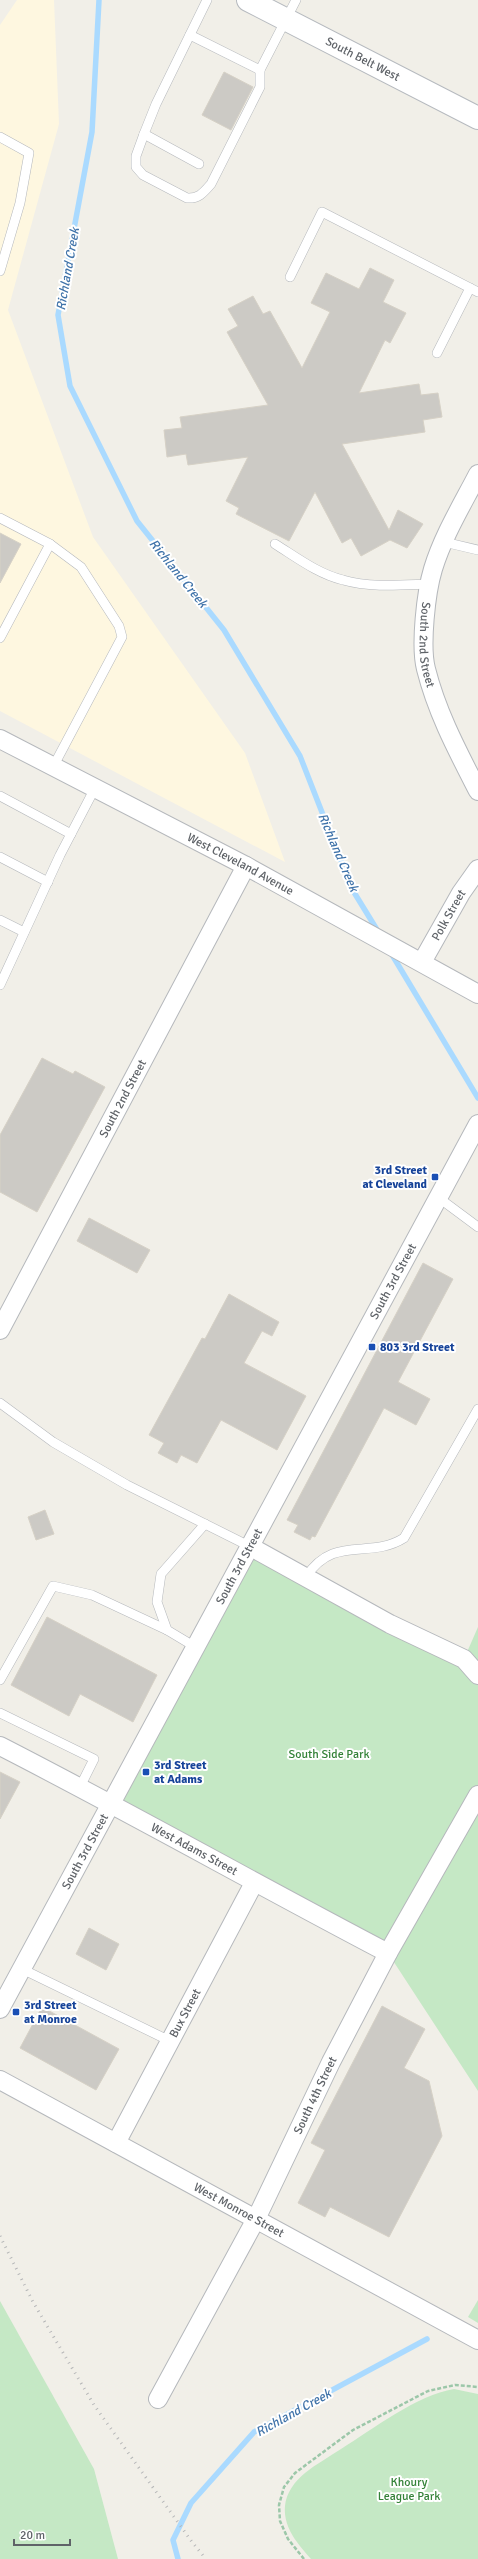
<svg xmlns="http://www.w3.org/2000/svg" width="478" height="2559" font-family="Signika,sans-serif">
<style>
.commercial{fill:#fef7e0}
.green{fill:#c5e8c5}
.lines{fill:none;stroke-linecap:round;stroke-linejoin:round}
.stream{stroke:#aadaff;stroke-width:5.5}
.building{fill:#cccac5;stroke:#d6d1c6}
.service-casing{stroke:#b5b8bc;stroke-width:10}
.minor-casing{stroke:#b5b8bc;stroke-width:20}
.secondary-casing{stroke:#b6babf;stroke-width:24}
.path{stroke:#9cc7a9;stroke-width:2.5;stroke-dasharray:4 2;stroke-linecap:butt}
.service{stroke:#fff;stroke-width:9}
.minor{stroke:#fff;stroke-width:18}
.secondary{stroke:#fff;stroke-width:22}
.rail{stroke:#b6b7b8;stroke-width:3;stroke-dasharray:1 5;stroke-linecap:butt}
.transit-dot{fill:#1a4fb4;stroke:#fff;stroke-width:1.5}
.labels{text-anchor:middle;stroke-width:4;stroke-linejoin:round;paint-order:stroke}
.street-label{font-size:12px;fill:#5f6368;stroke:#fff}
.transit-label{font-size:12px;font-weight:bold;fill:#164399;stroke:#fff;text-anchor:start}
.park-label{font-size:12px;fill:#348238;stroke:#fff}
.water-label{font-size:13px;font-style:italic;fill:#4174aa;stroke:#fff}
</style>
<rect width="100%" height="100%" fill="#f1efe8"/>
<polygon class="commercial" points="17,0 54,0 59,124 8,310 93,537 245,753 285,862 0,711 0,25"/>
<g class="green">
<polygon points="251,1547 464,1659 478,1627 478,2091 388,1953 118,1807"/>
<polygon points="478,2300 478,2323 468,2317"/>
<polygon points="0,2301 94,2469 118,2559 0,2559"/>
<path d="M454 2389 478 2394V2559H311C298 2544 283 2528 285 2506 286 2493 295 2481 305 2473 316 2464 329 2457 341 2449 373 2429 417 2395 454 2389Z"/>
</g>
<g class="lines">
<g class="stream">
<polyline points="99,0 92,132 58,315 70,386 137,521 224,630 300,756 352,889 379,933"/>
<polyline points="391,953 478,1098"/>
<polyline points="178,2559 173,2540 191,2503 254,2432 427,2339"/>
</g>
</g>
<g class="building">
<polygon points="224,72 253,87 231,130 202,115"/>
<polygon points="370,268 394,280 383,302 406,313 390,343 385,340 359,393 419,384 421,395 438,393 442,417 423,420 425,432 342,444 389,530 398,510 423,524 407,548 390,540 361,556 351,538 342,543 315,492 289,541 236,514 239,508 226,501 248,457 188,465 186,454 167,457 164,430 182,428 180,417 268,405 227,332 238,326 228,309 253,296 263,314 270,311 302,368 330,312 311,303 326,273 359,289"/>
<polygon points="0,533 21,544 0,583"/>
<polygon points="42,1058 73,1074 75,1071 105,1087 37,1212 0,1192 0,1135"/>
<polygon points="89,1218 150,1250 137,1273 77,1241"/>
<polygon points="423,1263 453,1279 398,1382 430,1399 416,1425 384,1408 315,1537 312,1536 310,1540 294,1532 298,1525 287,1520"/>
<polygon points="229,1294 279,1322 272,1336 262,1331 244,1363 306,1396 277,1450 221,1420 197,1463 181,1455 177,1463 158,1453 164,1443 149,1435 202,1338 205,1339"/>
<polygon points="45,1510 54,1534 36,1540 28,1517"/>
<polygon points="47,1617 157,1675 133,1722 80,1694 69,1716 11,1685"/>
<polygon points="0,1772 20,1782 0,1819"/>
<polygon points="89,1928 119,1944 106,1970 76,1954"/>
<polygon points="382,2006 425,2029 404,2068 429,2081 442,2136 389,2237 330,2207 325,2217 298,2203 325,2150 311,2143"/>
<polygon points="42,2007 119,2049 96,2090 20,2048"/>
</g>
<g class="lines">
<defs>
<g id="service">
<polyline points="190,35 260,70"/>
<path d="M144 134 136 156V167L143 175 187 198C199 199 204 192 211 184L260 87V70L296 0"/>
<polyline points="0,137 29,153 20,203 0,271"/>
<polyline points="199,164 144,134 156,104 207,0"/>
<polyline points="290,277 322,212 478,292"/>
<polyline points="437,353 470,288"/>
<polyline points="0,518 50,544 0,638"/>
<polyline points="444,542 478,550"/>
<polyline points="50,544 81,567 119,626 122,637 53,767"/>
<path d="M275 544C296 557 318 574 343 580 371 588 401 585 430 584"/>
<polyline points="0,796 71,834"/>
<polyline points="0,857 48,882"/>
<polyline points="0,920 24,932"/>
<polyline points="0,985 60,855 95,788"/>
<polyline points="439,1198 478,1227"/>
<polyline points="0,1403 53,1442 127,1485 251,1547"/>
<path d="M306 1577C334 1534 369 1560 404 1538L478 1409"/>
<polyline points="167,1630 157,1602 161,1574 205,1524"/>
<polyline points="0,1680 53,1586 92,1595 167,1630 197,1648"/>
<polyline points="0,1713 94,1759 80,1787"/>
<polyline points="22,1969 170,2041"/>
</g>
<g id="minor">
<path id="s1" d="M478 474C462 505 443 536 433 569 426 592 420 646 426 669 437 713 458 752 478 791"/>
<path id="s2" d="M0 739 246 866 478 994"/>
<path id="s3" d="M422 962 461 893 478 869"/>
<path id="s4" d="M0 1330 246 866"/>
<polyline points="251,1547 390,1624 464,1659 478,1675"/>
<path id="s5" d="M0 1746C131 1813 258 1885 388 1953"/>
<path id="s6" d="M0 2009 478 1124"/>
<path id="s7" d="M0 2080 478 2340"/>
<path id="s8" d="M116 2143 254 1883"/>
<path id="s9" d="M158 2399 256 2219 331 2062 388 1953 478 1795"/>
</g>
<g id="secondary">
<path id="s10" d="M248 0 478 118"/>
</g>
</defs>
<use href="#service" class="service-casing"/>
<use href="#minor" class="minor-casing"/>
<use href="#secondary" class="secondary-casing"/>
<polyline class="path" points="304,2559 288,2539 280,2521 279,2505 284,2487 295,2473 353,2430 428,2391 455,2385 478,2387"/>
<use href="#service" class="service"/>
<use href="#minor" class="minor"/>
<use href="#secondary" class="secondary"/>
<polyline class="rail" points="0,2236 33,2302 94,2405 192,2542 206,2559"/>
</g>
<g class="transit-dot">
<rect x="431" y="1173" width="8" height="8" rx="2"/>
<rect x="368" y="1343" width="8" height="8" rx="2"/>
<rect x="142" y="1768" width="8" height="8" rx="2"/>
<rect x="12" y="2008" width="8" height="8" rx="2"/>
</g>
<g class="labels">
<g class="street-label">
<text dy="4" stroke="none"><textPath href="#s10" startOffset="129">South Belt West</textPath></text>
<text dy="4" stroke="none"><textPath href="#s1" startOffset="182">South 2nd Street</textPath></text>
<text dy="4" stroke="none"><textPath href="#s2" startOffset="271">West Cleveland Avenue</textPath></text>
<text dy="4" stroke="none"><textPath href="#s3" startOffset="54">Polk Street</textPath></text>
<text dy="4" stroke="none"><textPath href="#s4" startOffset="262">South 2nd Street</textPath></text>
<text dy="4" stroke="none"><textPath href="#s6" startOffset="827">South 3rd Street</textPath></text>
<text dy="4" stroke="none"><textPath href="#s6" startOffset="503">South 3rd Street</textPath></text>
<text dy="4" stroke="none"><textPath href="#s5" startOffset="220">West Adams Street</textPath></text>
<text dy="4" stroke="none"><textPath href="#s6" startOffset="179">South 3rd Street</textPath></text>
<text dy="4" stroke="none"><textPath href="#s8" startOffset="147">Bux Street</textPath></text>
<text dy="4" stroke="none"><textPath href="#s9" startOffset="342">South 4th Street</textPath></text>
<text dy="4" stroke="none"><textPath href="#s7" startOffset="272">West Monroe Street</textPath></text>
</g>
<g class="transit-label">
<text x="427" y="1174" text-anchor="end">3rd Street<tspan x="427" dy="14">at Cleveland</tspan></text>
<text x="380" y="1351">803 3rd Street</text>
<text x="154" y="1769">3rd Street<tspan x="154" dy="14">at Adams</tspan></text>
<text x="24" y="2009">3rd Street<tspan x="24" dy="14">at Monroe</tspan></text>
</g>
<g class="park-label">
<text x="329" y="1758">South Side Park</text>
<text x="409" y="2486">Khoury<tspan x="409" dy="14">League Park</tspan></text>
</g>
<g class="water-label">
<text transform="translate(67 269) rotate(-80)" y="5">Richland Creek</text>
<text transform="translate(179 573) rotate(51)" y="5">Richland Creek</text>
<text transform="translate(339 852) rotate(67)" y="5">Richland Creek</text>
<text transform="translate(293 2412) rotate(-29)" y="5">Richland Creek</text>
</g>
</g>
<path d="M14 2539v6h56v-6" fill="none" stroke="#5f6368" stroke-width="2"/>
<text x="20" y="2539" font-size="12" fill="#5f6368" stroke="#ffffff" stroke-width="3" paint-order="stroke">20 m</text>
</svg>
